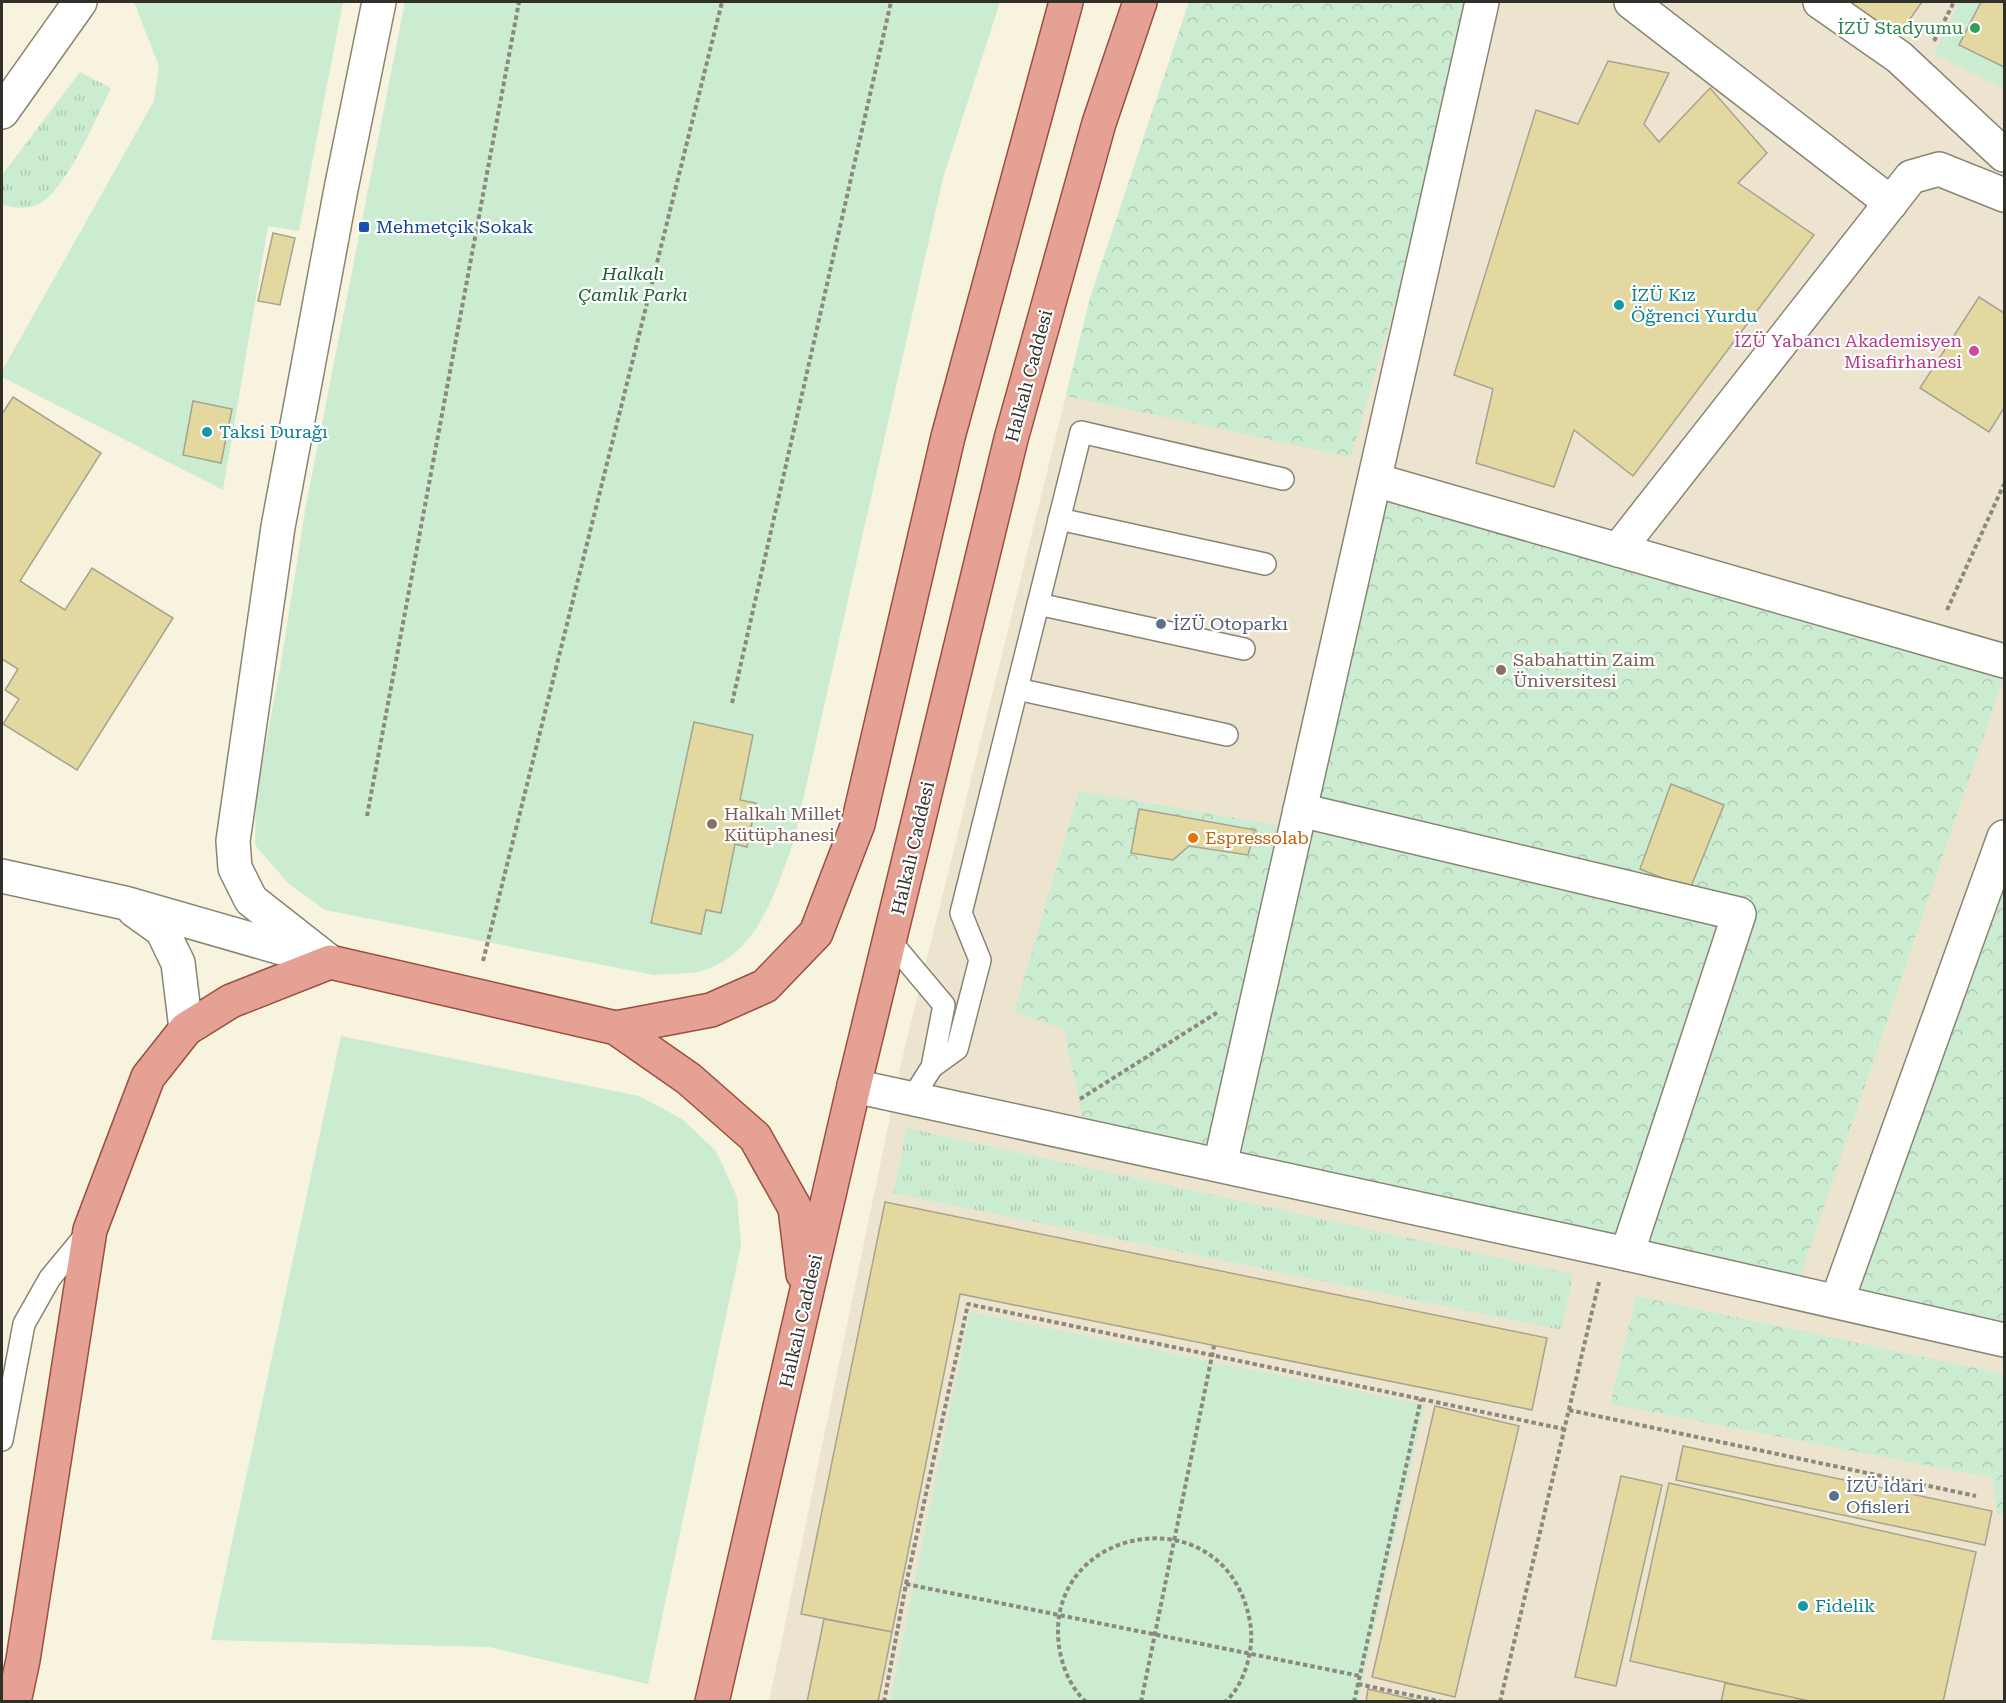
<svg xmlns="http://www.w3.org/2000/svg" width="2006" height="1703" font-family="'Roboto Serif',serif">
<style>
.education{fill:#ede4d0}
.grass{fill:url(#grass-tufts)}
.forest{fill:url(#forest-crowns)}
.park{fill:#cbecd1}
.building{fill:#e3d9a0;stroke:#a6a390;stroke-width:1.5}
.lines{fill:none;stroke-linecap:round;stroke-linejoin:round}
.service-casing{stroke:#888573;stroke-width:24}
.minor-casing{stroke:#888573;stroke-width:36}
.tertiary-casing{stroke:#888573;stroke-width:36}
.primary-casing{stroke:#9a503f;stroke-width:36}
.path{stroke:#8b897b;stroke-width:4;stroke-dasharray:4.5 3;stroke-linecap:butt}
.service{stroke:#fff;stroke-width:21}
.minor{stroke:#fff;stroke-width:33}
.tertiary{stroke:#fff;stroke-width:33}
.primary{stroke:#e5a194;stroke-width:33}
.leisure-dot{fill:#2e9e5b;stroke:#fff;stroke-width:2}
.transit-dot{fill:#1a4fb4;stroke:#fff;stroke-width:2}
.culture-dot{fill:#0f9aa8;stroke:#fff;stroke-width:2}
.hotel-dot{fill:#d1479c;stroke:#fff;stroke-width:2}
.service-dot{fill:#5c6f8a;stroke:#fff;stroke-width:2}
.education-dot{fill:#8d6e63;stroke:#fff;stroke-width:2}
.food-dot{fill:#e8710a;stroke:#fff;stroke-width:2}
.labels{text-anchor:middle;stroke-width:4.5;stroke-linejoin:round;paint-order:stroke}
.leisure-label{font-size:18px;fill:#27864d;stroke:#fff;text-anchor:end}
.transit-label{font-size:18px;fill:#164399;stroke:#fff;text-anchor:start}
.park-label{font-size:18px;font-style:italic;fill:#145d2e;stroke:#fff}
.culture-label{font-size:18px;fill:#0d838f;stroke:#fff;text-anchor:start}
.hotel-label{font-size:18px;fill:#b23c85;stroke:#fff;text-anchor:end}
.street-label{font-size:18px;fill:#313028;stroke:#fff}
.service-label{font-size:18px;fill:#4e5e75;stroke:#fff;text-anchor:start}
.education-label{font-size:18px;fill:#785e54;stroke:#fff;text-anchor:start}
.food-label{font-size:18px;fill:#c56008;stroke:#fff;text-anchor:start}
</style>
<defs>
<pattern id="grass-tufts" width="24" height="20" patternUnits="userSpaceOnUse" patternTransform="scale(1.5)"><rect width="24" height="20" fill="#cbecd1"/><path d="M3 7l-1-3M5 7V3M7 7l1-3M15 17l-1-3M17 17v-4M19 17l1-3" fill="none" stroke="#afcbb3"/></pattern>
<pattern id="forest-crowns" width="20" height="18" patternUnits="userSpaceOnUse" patternTransform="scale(1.5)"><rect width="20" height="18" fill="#cbecd1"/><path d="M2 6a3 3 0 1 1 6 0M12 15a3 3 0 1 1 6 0" fill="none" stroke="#afcbb3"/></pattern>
</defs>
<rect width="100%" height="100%" fill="#f7f3df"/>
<polygon class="education" points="1189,2 2004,2 2004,1701 769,1702 902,1059 1090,298"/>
<g class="grass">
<path d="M80 72 111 88C95 119 70 183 42 202 30 210 14 208 2 205V175Z"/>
<polygon points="907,1128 1573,1274 1562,1330 893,1193"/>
</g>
<g class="forest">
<polygon points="1189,2 1482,2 1351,457 1066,396 1090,298"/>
<polygon points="1375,480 2004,676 1795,1292 1086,1136 1064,1029 1014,1012 1079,791 1296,828"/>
<polygon points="2004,837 2004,1340 1837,1301"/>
<polygon points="1636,1296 2004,1374 2004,1515 1997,1514 1993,1478 1610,1404"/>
</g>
<g class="park">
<polygon points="134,2 343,2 299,231 268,226 223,490 2,377 2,371 154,101 159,66"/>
<path d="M405 2H1000L943 178 793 844C775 892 758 955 701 971 687 975 669 973 654 975L325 910 288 883 255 845 256 794 280 669 306 505Z"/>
<polygon points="1959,2 2004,2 2004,89 1934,54"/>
<polygon points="341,1036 639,1096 682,1119 716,1151 737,1197 741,1245 648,1684 489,1647 211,1640"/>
<polygon points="970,1312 1425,1405 1358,1701 890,1701"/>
</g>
<g class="building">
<polygon points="1842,2 1922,2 1896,39"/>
<polygon points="1981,2 2004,2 2004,67 1959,45"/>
<polygon points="1608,61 1669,73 1644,124 1659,142 1710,88 1767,153 1738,183 1814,235 1633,476 1574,430 1554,487 1476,463 1493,389 1454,375 1536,110 1578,124"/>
<polygon points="273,233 295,238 280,305 258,301"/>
<polygon points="1979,297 2004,313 2004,408 1989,432 1920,388"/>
<polygon points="13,397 101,453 20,581 65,610 92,568 173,618 77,770 3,724 19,699 5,690 18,669 2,659 2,414"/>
<polygon points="193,401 232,409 221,463 183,455"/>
<polygon points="694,722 753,735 740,800 756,803 747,847 735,844 721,913 706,910 701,934 651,923"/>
<polygon points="1671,784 1724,805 1690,889 1640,869"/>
<polygon points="1139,809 1255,830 1248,855 1189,846 1173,860 1131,853"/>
<polygon points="885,1202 1547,1338 1532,1410 960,1294 892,1632 801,1614"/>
<polygon points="1435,1406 1519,1426 1455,1697 1372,1677"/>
<polygon points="1683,1446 1992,1511 1985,1545 1676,1480"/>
<polygon points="1621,1476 1662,1485 1616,1686 1575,1677"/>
<polygon points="1669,1483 1976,1552 1943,1702 1812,1702 1630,1661"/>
<polygon points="824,1619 892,1632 878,1702 807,1702"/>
<polygon points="1725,1683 1814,1702 1721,1702"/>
<polygon points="1368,1689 1424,1702 1366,1702"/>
</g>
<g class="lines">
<defs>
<g id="service">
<polyline points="1059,519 1265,564"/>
<polyline points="1038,604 1244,649"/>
<polyline points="1017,689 1227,735"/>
<polyline points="891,942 944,1005 932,1067 913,1097"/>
<polyline points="932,1067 957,1049 980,960 961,913 1081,432 1283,479"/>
<polyline points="2,1440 24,1324 50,1278 89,1231"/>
</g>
<g id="minor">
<polyline points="1631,2 1891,203"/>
<polyline points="1820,2 1899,57 2004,155"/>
<polyline points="2,112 80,2"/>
<polyline points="1375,480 2004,661"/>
<polyline points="1618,550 1911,177 1939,169 2004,195"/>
<polyline points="1300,810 1739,914 1627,1254"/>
<polyline points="330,962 251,900 235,868 233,841 278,527 341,189 379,2"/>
<polyline points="854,1086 1627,1254 2004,1340"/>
<polyline points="1220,1165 1482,2"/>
<polyline points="1837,1301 2004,837"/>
</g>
<g id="tertiary">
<polyline points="2,876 125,903 330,962"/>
<polyline points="134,910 162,930 178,963 186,1029"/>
</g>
<g id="primary">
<polyline points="616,1028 711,1010 765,986 816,933 858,824 948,437 1066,2"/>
<polyline points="14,1702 23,1660 90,1230 148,1077 186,1029 231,1001 330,962 616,1028 689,1079 755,1137 795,1208 803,1274"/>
<polyline points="712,1702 854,1086 1011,439 1099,123 1140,2"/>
</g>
</defs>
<use href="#service" class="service-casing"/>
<use href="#minor" class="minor-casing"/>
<use href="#tertiary" class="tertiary-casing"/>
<use href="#primary" class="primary-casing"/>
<g class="path">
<polyline points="1934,41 1954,2"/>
<polyline points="1947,610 2004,484"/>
<polyline points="732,703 891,2"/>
<polyline points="367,816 519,2"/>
<polyline points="483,961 722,2"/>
<polyline points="1080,1099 1218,1012"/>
<polyline points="1569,1410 1976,1496"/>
<polyline points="906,1584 1360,1676"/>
<polyline points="1358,1684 1443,1702"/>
<polyline points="884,1702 906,1584 968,1304 1564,1429"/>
<path d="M1086 1702C1070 1687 1062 1666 1059 1646 1043 1524 1227 1492 1250 1622 1255 1647 1245 1685 1225 1702"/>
<polyline points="1141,1702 1214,1346"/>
<polyline points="1354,1702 1421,1399"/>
<polyline points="1500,1702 1599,1282"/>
</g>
<use href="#service" class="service"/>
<use href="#minor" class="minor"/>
<use href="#tertiary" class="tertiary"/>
<use href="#primary" class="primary"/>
</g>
<circle class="leisure-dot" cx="1975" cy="28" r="6"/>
<rect class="transit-dot" x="358" y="221" width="12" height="12" rx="3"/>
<g class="culture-dot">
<circle cx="1619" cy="305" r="6"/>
<circle cx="207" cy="432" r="6"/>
<circle cx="1803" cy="1606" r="6"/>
</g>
<circle class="hotel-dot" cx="1974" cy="351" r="6"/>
<g class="service-dot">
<circle cx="1161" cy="624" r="6"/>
<circle cx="1834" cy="1496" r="6"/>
</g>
<g class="education-dot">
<circle cx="1501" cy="670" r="6"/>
<circle cx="712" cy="824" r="6"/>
</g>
<circle class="food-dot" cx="1193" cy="838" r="6"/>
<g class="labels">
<g class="leisure-label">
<text x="1963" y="34">İZÜ Stadyumu</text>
</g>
<g class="transit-label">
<text x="376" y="233">Mehmetçik Sokak</text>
</g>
<g class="park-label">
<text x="633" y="280">Halkalı<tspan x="633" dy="21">Çamlık Parkı</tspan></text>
</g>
<g class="culture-label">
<text x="1631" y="301">İZÜ Kız<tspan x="1631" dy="21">Öğrenci Yurdu</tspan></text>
<text x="219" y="438">Taksi Durağı</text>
<text x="1815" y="1612">Fidelik</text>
</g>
<g class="hotel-label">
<text x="1962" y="347">İZÜ Yabancı Akademisyen<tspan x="1962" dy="21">Misafirhanesi</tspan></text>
</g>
<g class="street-label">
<text transform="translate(1029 376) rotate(-75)" y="6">Halkalı Caddesi</text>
<text transform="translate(913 848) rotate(-77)" y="6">Halkalı Caddesi</text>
<text transform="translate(801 1321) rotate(-77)" y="6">Halkalı Caddesi</text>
</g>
<g class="service-label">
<text x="1173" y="630">İZÜ Otoparkı</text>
<text x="1846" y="1492">İZÜ İdari<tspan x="1846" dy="21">Ofisleri</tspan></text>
</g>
<g class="education-label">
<text x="1513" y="666">Sabahattin Zaim<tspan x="1513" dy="21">Üniversitesi</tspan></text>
<text x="724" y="820">Halkalı Millet<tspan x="724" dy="21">Kütüphanesi</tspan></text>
</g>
<g class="food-label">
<text x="1205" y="844">Espressolab</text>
</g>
</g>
<rect width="2006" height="1703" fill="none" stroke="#313028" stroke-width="6"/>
</svg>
